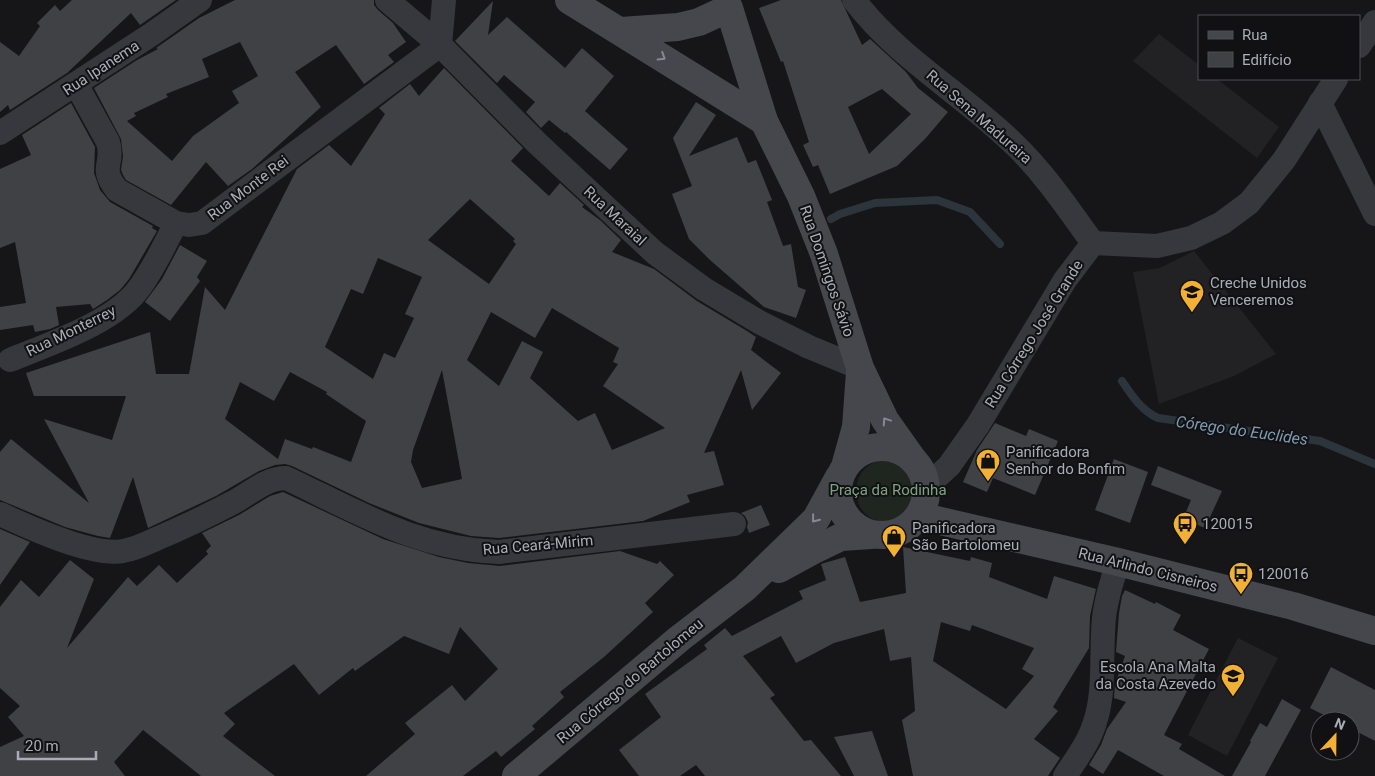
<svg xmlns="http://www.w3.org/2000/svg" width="1375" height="776" font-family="Roboto,sans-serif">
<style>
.built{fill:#222225}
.green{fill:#1e261f}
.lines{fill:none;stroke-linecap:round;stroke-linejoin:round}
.stream{stroke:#2c353c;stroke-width:8}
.building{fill:#404145;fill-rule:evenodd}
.minor{stroke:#37383d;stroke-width:24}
.secondary{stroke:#45474d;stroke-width:28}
.oneway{stroke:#858993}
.labels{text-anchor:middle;stroke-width:4;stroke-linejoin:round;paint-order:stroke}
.street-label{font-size:15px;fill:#a8adb8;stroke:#111113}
.poi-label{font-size:15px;fill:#a8adb8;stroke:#111113;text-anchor:start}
.park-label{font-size:15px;fill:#7fa381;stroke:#111113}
.water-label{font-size:16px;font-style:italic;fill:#7f9bb3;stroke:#111113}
</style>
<rect width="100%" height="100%" fill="#161618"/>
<g class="built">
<polygon points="1159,34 1199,65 1199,79 1217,79 1279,127 1257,158 1133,61"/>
<polygon points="1194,251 1276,354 1234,376 1159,404 1133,272 1160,268"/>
<polygon points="1238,638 1278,658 1227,756 1188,735"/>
</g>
<circle class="green" cx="888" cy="491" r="32"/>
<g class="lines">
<g class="stream">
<polyline points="831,219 840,214 875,203 937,200 970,212 1000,244"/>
<path d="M1122 381C1132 396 1142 411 1158 418L1320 441 1375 464"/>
</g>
</g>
<g class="building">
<polygon points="72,0 176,0 140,25 131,13 67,73 10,110 8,105 0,112 0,42 19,56 40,26 37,23 55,5 60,11"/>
<path d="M235 0H374V5L378 10 393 23 406 42 388 55 394 62 364 84 336 45 295 72 321 107 252 169 228 186 206 162 171 205 126 180 123 175 121 170 123 156 121 139 94 88 137 60 158 49 156 48 199 18ZM240 42 258 76 232 91 239 103 193 136 172 161 127 121 136 116 134 113 168 97 166 94 209 77 202 59Z"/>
<path d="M781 0H841L862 45 870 39 906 72 918 88 948 112 925 139 897 166 830 194 818 165 813 167 803 145 809 142 783 61 781 62 759 8ZM882 89 911 114 869 154 848 107Z"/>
<polygon points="493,1 488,35 507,17 565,68 582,48 614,76 585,111 628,149 610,170 566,132 565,133 549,120 541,128 526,112 535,102 504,75 497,83 455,41"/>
<path d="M444 68 523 148 511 161 549 196 560 183 584 205 582 207 600 220 621 240 612 252 654 269 697 301 747 331 756 337 751 350 781 373 752 410 741 370 704 453 714 451 724 485 687 495 690 502 643 521 499 538 471 536 419 523 369 503 292 466 285 464 275 465 259 471 216 496 148 528 133 477 110 538 98 536 65 527 0 500V452L11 439 89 503 44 419 112 440 126 396H34L26 373 150 332 156 374H189L205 287 225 310 297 169 329 145 351 166 385 114 379 108 410 84 419 96ZM470 199 515 239 513 241 516 244 489 284 428 240ZM378 258 422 277 405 314 414 318 395 358 384 353 373 379 325 347 351 289 363 294ZM552 308 619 348 613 362 618 364 603 386 665 428 612 450 595 413 578 421 530 378 543 352 522 341 499 386 467 360 491 312 535 338ZM442 370 462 479 422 488 411 462 413 450ZM290 372 327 392 326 394 366 421 351 462 313 447 312 449 285 439 278 459 225 419 240 382 274 401Z"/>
<polygon points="696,102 716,115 689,156 737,137 748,163 756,160 772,200 767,202 783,246 791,244 798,287 806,290 796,318 764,307 710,260 689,239 672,194 692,186 673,138"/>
<polygon points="71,103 95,147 94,173 100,190 110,202 153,226 152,228 157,231 129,279 120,290 107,300 93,309 90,304 56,307 59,325 50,329 35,332 33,325 0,330 0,307 26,303 15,242 0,248 0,169 31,155 22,135"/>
<polygon points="180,245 207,261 197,277 200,281 170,321 145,302 162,279"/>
<polygon points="995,423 1026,436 1029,429 1058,441 1035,495 993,478 987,492 963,482 977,450"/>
<polygon points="1114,459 1148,472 1130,523 1095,510"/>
<polygon points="1158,466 1222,491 1205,528 1183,519 1191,500 1151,485"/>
<polygon points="283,492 383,539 439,557 468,563 500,566 620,551 657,564 660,561 674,575 645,603 653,612 604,657 560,692 564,697 532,726 535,729 501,757 496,751 463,776 366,776 415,734 405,723 452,685 465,701 498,669 460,627 449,654 404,636 355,671 353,668 319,695 294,664 224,713 235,724 223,736 275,776 201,776 143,730 114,762 125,776 0,776 0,747 24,736 8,717 20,706 0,688 0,607 21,580 39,597 70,560 94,579 67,648 128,577 137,586 159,565 177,583 208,554 206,551 211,546 202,533 239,515 270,496"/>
<polygon points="761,505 770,525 749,533 747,527 748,522 745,516 741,513"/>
<polygon points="0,529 30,542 0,585"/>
<path d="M903 547 970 561 971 557 992 563 989 577 1047 599 1054 576 1096 589 1090 616 1089 648 1053 707 1058 711 1034 739 1060 758 1048 776H913L902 720 915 711 911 657 890 661 884 629 834 643 796 663 781 636 743 656 775 695 770 698 804 741 811 740 841 776H705L696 765 680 776H639L619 750 661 717 645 694 707 649 704 645 725 628 732 636 803 599 799 591 826 580 821 564 845 557 860 602 906 593ZM941 622 970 631 972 625 1034 648 1022 669 1034 676 1006 709 933 661Z"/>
<polygon points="1125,590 1155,604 1156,602 1181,615 1173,630 1209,649 1164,735 1182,744 1179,749 1225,776 1164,776 1118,750 1103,774 1089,765 1101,745 1107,729 1126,702 1114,698 1115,684 1125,656 1116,652 1119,613 1122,596"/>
<polygon points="1331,667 1375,690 1375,741 1350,728 1350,721 1336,721 1310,708"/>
<polygon points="1282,699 1301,710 1265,776 1232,776 1251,742 1250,741 1260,723 1267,727"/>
<polygon points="872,731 888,776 854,776 834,737"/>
</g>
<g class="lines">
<g class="minor">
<polyline points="387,0 440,45 537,143 655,253 704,289 759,322 809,347 860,368"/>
<path d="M854 0C898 58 963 94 1015 145 1045 174 1068 209 1093 243"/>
<polyline points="440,45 444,0"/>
<polyline points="1359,46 1375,22"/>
<path d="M76 84 108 142C115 165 98 166 117 190L176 223 189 225 202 223 440 45"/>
<polyline points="1320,103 1375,214"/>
<polyline points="0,133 152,34 200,0"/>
<polyline points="1093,243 1157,246 1191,238 1222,223 1249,203 1284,160 1336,79"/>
<path d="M10 360C49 344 116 322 140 287 154 268 165 244 176 223"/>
<polyline points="926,487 949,466 978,425 1065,280 1093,243"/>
<path d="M0 514C28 527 93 557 123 551 135 549 145 544 156 539 182 528 207 516 232 503 250 494 265 478 286 478 358 512 417 549 499 552L734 524"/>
<path d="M1065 776C1074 762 1085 748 1091 733 1107 696 1100 657 1104 618 1106 599 1112 580 1118 562"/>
</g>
<g class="secondary">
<polyline points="569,0 764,121"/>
<polyline points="621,31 678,27 699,22 729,8 764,121 801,196 824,254 860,368 885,420 914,461"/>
<circle cx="882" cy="491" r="44"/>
<polyline points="846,463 856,427 860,372"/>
<polyline points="919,516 1118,562 1293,606 1375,631"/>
<polyline points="779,569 812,551 841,537 871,535"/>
<polyline points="516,776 680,638 745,588 816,519 839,477"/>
</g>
</g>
<defs><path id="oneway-chevron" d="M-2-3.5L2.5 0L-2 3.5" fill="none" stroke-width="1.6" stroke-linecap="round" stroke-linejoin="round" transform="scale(1.25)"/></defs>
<g class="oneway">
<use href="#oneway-chevron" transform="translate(662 57) rotate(32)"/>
<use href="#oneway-chevron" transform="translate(886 421) rotate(-124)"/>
<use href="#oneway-chevron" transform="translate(815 519) rotate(129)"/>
</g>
<defs>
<symbol id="school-pin" viewBox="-11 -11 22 30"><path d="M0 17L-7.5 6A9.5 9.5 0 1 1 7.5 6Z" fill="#f2b134" stroke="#111113"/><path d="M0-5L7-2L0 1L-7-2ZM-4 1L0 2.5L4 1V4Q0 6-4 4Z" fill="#111"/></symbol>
<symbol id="shop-pin" viewBox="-11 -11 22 30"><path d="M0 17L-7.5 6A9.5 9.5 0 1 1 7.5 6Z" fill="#f2b134" stroke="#111113"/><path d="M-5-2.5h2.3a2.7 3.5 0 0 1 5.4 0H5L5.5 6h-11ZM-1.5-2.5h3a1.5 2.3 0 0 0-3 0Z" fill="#111"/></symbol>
<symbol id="bus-pin" viewBox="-11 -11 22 30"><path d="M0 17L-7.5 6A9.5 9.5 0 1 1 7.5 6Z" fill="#f2b134" stroke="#111113"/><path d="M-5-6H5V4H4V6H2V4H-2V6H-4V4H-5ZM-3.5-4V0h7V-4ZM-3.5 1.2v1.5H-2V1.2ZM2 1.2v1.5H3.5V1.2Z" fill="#111"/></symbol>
</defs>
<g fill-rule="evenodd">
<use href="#school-pin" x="1178" y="278" width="28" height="38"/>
<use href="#shop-pin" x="974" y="447" width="28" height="38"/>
<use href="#bus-pin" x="1171" y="510" width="28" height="38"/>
<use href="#shop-pin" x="880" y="523" width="28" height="38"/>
<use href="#bus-pin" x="1227" y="560" width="28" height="38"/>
<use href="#school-pin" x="1219" y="662" width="28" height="38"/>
</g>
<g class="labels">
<g class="street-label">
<text transform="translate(101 68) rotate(-33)" y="5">Rua Ipanema</text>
<text transform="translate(979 117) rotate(41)" y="5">Rua Sena Madureira</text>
<text transform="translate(248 188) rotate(-37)" y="5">Rua Monte Rei</text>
<text transform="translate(615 216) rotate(43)" y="5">Rua Maraial</text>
<text transform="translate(827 271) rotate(71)" y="5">Rua Domingos Sávio</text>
<text transform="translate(71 331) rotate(-26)" y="5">Rua Monterrey</text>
<text transform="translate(1034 334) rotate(-58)" y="5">Rua Córrego José Grande</text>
<text transform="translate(538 545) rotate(-5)" y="5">Rua Ceará-Mirim</text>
<text transform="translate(1148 570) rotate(14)" y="5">Rua Arlindo Cisneiros</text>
<text transform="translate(630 681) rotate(-40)" y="5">Rua Córrego do Bartolomeu</text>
</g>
<g class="poi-label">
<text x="1210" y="288">Creche Unidos<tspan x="1210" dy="17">Venceremos</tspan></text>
<text x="1006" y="457">Panificadora<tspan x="1006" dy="17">Senhor do Bonfim</tspan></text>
<text x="1202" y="529">120015</text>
<text x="912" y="533">Panificadora<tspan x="912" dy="17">São Bartolomeu</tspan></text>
<text x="1258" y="579">120016</text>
<text x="1216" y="672" text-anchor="end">Escola Ana Malta<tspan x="1216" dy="17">da Costa Azevedo</tspan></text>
</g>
<g class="park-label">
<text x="888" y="495">Praça da Rodinha</text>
</g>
<g class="water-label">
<text transform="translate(1242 430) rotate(8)" y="6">Córego do Euclides</text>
</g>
</g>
<rect x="1198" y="15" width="162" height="65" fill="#111113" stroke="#4d4f55"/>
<rect x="1208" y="31" width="25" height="8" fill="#45474d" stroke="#4d4f55"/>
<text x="1242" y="40" font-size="15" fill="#a8adb8">Rua</text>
<rect x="1208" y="52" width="25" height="15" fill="#404145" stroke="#4d4f55"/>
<text x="1242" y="65" font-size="15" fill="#a8adb8">Edifício</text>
<g transform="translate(1335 736) rotate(22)"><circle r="24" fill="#111113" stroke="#4d4f55"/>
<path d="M0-4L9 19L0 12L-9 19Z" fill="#f2b134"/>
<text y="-8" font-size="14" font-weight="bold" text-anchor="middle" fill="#a8adb8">N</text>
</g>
<path d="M18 751v8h78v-8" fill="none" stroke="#a8adb8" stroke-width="2.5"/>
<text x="25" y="751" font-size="15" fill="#a8adb8" stroke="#111113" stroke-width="4" paint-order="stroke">20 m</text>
</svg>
